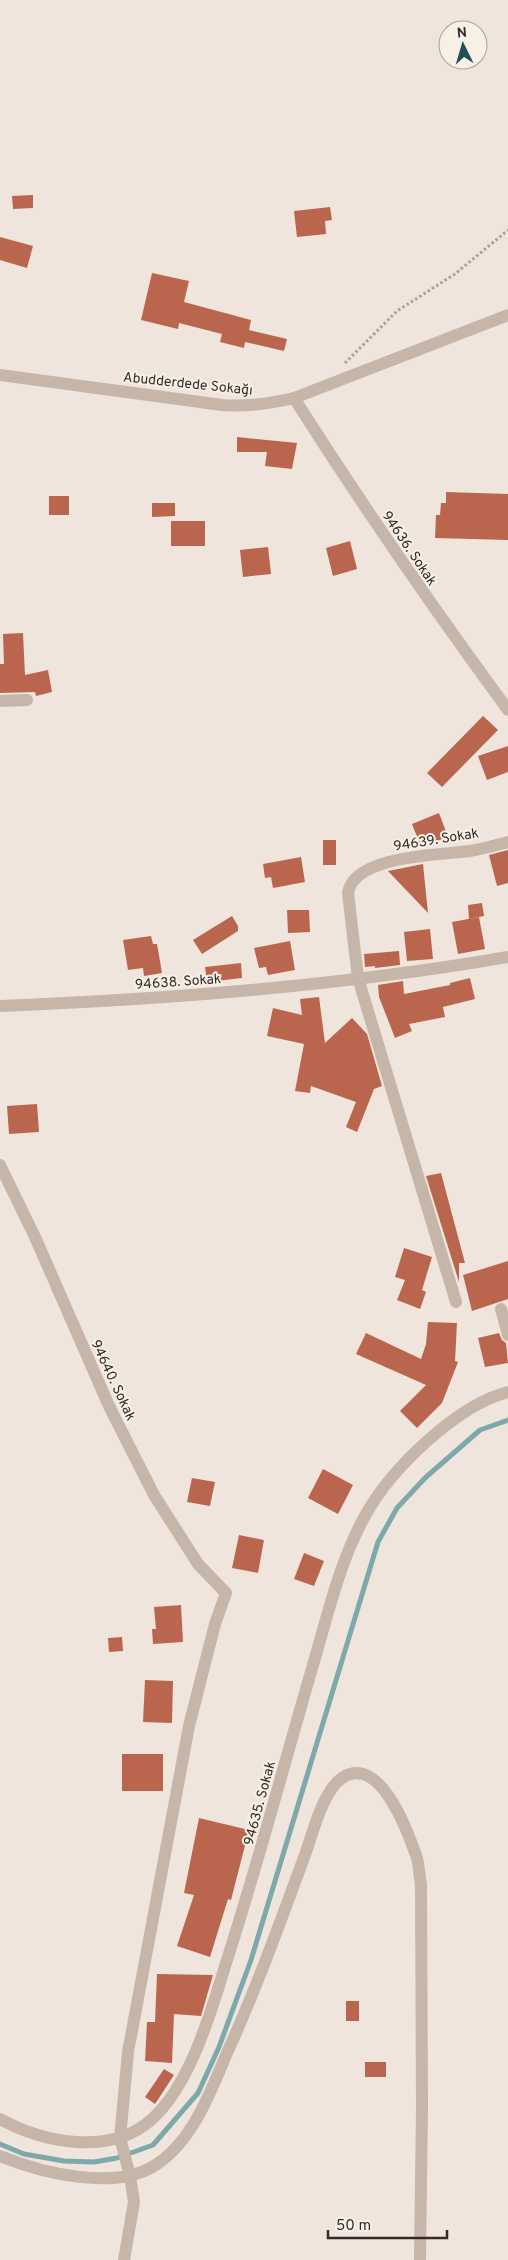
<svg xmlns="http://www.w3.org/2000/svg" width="508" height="2260" font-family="Overpass,sans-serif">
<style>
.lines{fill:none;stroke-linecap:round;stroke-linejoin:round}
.stream{stroke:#7da9aa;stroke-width:5}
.building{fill:#ba664f}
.path{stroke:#b29f93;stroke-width:3;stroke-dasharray:2.5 2.5;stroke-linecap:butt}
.minor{stroke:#c6b5a9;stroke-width:12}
.labels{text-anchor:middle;stroke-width:4;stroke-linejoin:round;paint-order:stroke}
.street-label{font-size:14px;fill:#342b28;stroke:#f7f0e7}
</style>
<rect width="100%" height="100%" fill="#efe5dc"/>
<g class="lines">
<polyline class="stream" points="0,2144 24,2154 64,2161 94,2162 117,2158 153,2145 198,2093 219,2047 251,1960 378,1542 397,1508 425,1478 480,1430 508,1420"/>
</g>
<g class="building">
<polygon points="33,195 33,208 13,209 12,196"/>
<polygon points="330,207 332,220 325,221 326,234 297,237 294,211"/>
<polygon points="0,237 33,246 27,268 0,260"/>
<polygon points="152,273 189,281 184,302 251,320 249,330 287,339 284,351 245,342 244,348 220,342 222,334 179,323 178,329 141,320"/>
<polygon points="237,437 297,443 292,469 265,466 267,452 237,452"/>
<polygon points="446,492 508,494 508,540 435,538 436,515 440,515 441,503 446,503"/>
<rect x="49" y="496" width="20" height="19"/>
<polygon points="152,503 175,503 175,516 152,517"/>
<rect x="171" y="521" width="34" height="25"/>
<polygon points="350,541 357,569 333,576 326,548"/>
<polygon points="268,547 271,574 243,577 240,550"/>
<polygon points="23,633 25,675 48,670 52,692 36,696 35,692 0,693 0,664 4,664 3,634"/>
<polygon points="483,716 498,730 442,787 427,773"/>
<polygon points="508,746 508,772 487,780 478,756"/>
<polygon points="439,813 448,837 421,847 412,824"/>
<rect x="323" y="840" width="13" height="25"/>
<polygon points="508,850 508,883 497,886 489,855"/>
<polygon points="301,857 305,882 273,888 271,877 265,878 263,864"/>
<polygon points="423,864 428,913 388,871"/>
<polygon points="482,903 484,916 469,919 468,905"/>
<polygon points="287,910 309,910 310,932 288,933"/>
<polygon points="232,916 238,926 238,931 202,954 193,940"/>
<polygon points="479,917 485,949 458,954 452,922"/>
<polygon points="430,929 433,959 407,961 404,932"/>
<polygon points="151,936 153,944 157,944 162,973 144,976 143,968 128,970 123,940"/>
<polygon points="290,941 295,970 268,975 266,967 259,968 254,948"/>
<polygon points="399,951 400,965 375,968 375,966 365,967 364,954"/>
<polygon points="241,963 242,978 207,982 205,967"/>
<polygon points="470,978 475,999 443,1007 445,1017 409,1024 412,1031 395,1038 379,997 378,985 403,981 404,994 450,985 450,983"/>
<polygon points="319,997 325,1043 352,1018 367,1034 382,1086 374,1089 357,1132 346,1127 356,1102 311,1086 310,1093 295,1091 304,1044 267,1036 273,1008 302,1015 300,999"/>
<polygon points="37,1104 39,1132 9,1134 7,1106"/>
<polygon points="441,1173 465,1263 459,1263 459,1282 426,1176"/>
<polygon points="404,1248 432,1257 422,1290 426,1292 420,1309 397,1300 405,1280 395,1277"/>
<polygon points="508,1261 508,1299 472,1311 463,1275"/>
<polygon points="428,1322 457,1323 455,1361 458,1362 442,1403 417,1428 400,1411 426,1385 356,1354 366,1333 421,1359 426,1344"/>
<polygon points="499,1333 502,1340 506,1343 508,1363 485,1367 478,1338"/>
<polygon points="323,1469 353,1485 338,1514 308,1498"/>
<polygon points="192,1478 215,1482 210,1506 187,1502"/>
<polygon points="239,1535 264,1540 258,1573 232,1568"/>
<polygon points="304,1553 324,1561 314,1586 294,1579"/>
<polygon points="181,1605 183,1642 153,1644 152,1629 156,1629 154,1607"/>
<polygon points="122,1637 123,1651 109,1652 108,1638"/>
<polygon points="145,1680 173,1681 172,1723 143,1722"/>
<rect x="122" y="1754" width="41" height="37"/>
<polygon points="199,1818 249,1830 231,1900 228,1899 210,1957 177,1946 194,1895 184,1893"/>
<polygon points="157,1974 213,1975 201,2016 174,2014 172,2063 145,2061 147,2022 155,2022"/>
<rect x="346" y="2001" width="13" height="20"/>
<rect x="365" y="2062" width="21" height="15"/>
<polygon points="164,2069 174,2075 155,2104 145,2097"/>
</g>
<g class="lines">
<polyline class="path" points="345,363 397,311 455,274 508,230"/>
<g class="minor">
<path d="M0 375 222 405C248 407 269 404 294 398L508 315"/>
<path d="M294 398C362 505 433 608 508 710"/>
<polyline points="0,701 27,700"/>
<path d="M0 1006C170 999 340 986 508 957"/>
<polyline points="0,1165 35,1237 109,1406 154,1495 198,1564 226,1593 215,1624 189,1726 128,2052 120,2138 130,2176 134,2202 124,2260"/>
<path d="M456 1302 358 978 348 893C354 855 441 855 470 851 483 849 495 845 508 842"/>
<polyline points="501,1309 508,1335"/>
<path d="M0 2119C44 2143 110 2156 151 2120 190 2086 211 2012 226 1963 258 1864 284 1764 313 1665 328 1614 340 1560 366 1514 392 1468 457 1405 508 1392"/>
<path d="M0 2156C42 2173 117 2192 157 2164 193 2140 211 2091 227 2053 257 1987 281 1920 306 1852 313 1832 323 1791 342 1778 380 1753 408 1832 417 1858 419 1866 419 1875 421 1884L422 2107 420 2260"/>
</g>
</g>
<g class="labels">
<g class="street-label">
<text transform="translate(188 383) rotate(6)" y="5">Abudderdede Sokağı</text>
<text transform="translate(410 548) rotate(56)" y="5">94636. Sokak</text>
<text transform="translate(436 839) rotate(-9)" y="5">94639. Sokak</text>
<text transform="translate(178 981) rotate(-4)" y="5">94638. Sokak</text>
<text transform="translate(114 1380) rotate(65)" y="5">94640. Sokak</text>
<text transform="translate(259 1803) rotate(-75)" y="5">94635. Sokak</text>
</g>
</g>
<g transform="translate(463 45) rotate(355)"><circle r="24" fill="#f7f0e7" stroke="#a9a19b"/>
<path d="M0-4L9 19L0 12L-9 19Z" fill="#224f51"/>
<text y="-8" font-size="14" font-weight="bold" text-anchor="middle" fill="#342b28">N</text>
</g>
<path d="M328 2230v8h119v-8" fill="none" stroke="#342b28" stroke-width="2.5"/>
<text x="336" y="2230" font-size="15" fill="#342b28" stroke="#f7f0e7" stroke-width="4" paint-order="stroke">50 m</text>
</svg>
